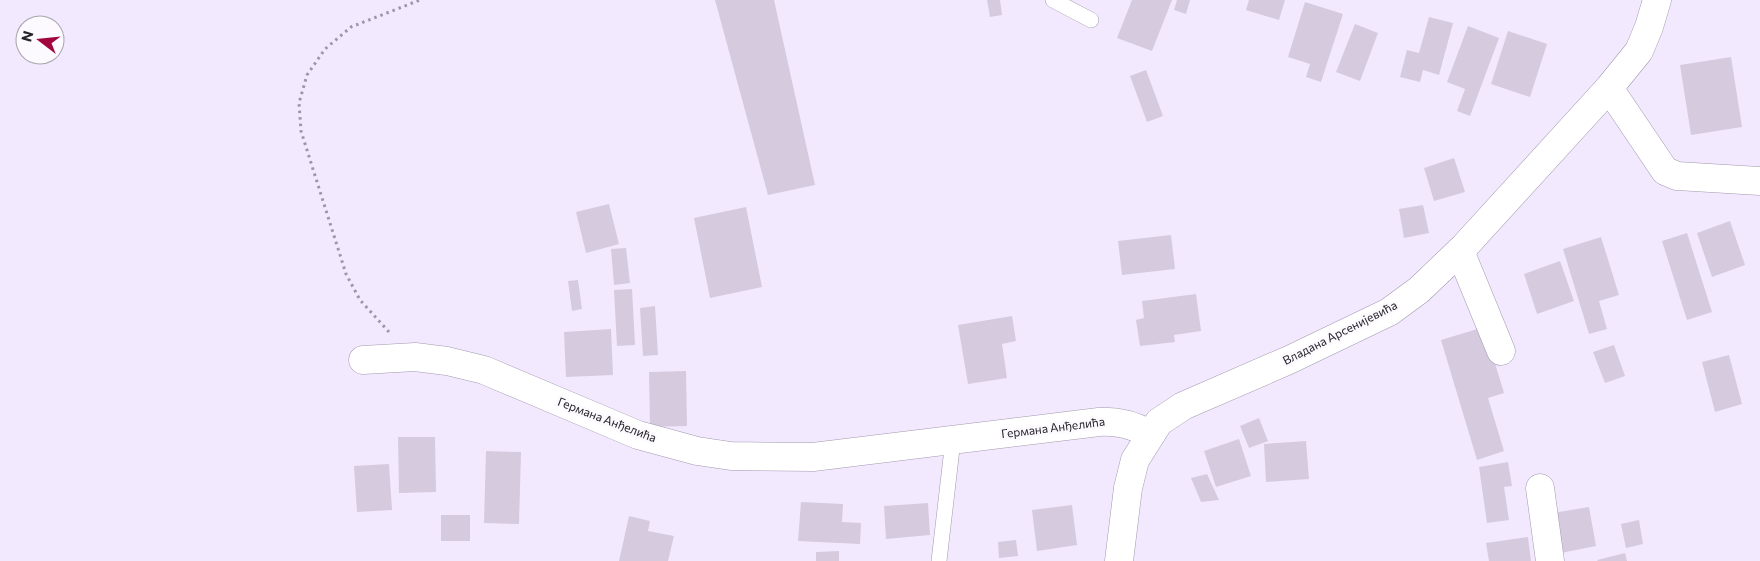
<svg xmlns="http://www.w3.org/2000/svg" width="1760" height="561" font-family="Commissioner,sans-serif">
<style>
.building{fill:#d6cadf}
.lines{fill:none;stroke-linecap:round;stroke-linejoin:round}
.lane-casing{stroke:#a299ad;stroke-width:16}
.street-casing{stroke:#a299ad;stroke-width:29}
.path{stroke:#9d96a6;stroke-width:3;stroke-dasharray:2.5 4;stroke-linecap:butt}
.lane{stroke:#fff;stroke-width:15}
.street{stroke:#fff;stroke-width:28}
.labels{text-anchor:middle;stroke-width:5;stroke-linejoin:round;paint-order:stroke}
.street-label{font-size:12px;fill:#27232b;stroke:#fcfafe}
</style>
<rect width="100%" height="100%" fill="#f3e9ff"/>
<g class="building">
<polygon points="715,0 774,0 815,185 768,195"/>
<polygon points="987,0 1000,0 1002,15 990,17"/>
<polygon points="1132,0 1172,0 1152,51 1117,38"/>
<polygon points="1177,0 1190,0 1186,14 1174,10"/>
<polygon points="1249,0 1285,0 1279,20 1246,10"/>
<polygon points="1305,2 1343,14 1321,82 1306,77 1310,64 1288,57"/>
<polygon points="1429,17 1453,23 1439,75 1423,70 1420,82 1400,77 1407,50 1419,53"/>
<polygon points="1355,24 1378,33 1360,81 1336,72"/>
<polygon points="1468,26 1499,38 1470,116 1457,111 1465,89 1447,82"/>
<polygon points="1508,31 1547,44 1530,97 1491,84"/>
<polygon points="1731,57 1742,127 1691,135 1680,65"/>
<polygon points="1146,70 1163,116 1147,122 1130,76"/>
<polygon points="1454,158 1465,192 1434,201 1424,168"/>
<polygon points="609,204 619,244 586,253 576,212"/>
<polygon points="1423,205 1429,233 1404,238 1399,209"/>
<polygon points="746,207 762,287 710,298 694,218"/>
<polygon points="1730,221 1745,265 1712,277 1697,233"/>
<polygon points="1687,233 1712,312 1687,320 1662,241"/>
<polygon points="1171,235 1175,269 1122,275 1118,241"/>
<polygon points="1601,237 1619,295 1599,301 1607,329 1589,334 1563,249"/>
<polygon points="626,248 630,283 614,285 611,249"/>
<polygon points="1560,261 1574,301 1537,314 1524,274"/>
<polygon points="578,280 582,309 572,311 568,281"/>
<polygon points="632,289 635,345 617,346 614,290"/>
<polygon points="1196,294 1201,331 1174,335 1175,342 1140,346 1136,320 1144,318 1142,301"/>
<polygon points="655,306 658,355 643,356 640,308"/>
<polygon points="1012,316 1016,341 1002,344 1007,378 968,384 958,325"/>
<polygon points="1484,327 1504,393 1488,398 1504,451 1477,460 1441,340"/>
<polygon points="611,329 613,375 566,377 564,332"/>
<polygon points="1614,345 1625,376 1605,383 1593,352"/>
<polygon points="1729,355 1742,404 1715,412 1702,362"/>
<polygon points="686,371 687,426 650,427 649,372"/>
<polygon points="1259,418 1268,441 1249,448 1240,426"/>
<polygon points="398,437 435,437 436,492 399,493"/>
<polygon points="1239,439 1251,476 1216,487 1204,451"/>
<polygon points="1306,441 1309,479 1266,482 1264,444"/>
<polygon points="486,451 521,452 519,524 484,523"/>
<polygon points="1508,462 1512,486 1504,487 1509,520 1487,523 1479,467"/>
<polygon points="389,464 392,510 357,512 354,466"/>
<polygon points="1207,474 1219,500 1201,502 1191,478"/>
<polygon points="801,502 843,504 842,522 861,523 860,544 798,541"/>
<polygon points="928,503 930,535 886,539 884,506"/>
<polygon points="1072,505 1077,545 1037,551 1032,510"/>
<polygon points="1589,507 1596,546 1561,553 1553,513"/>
<rect x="441" y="515" width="29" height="26"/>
<polygon points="629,516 650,521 648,531 674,536 668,561 619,561"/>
<polygon points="1639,520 1643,544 1626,548 1621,524"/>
<polygon points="1528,537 1531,561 1489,561 1486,543"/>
<polygon points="1016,540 1018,556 999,558 998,542"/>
<polygon points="839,551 839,561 816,561 816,552"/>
<polygon points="1625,553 1627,561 1598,561 1597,560"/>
</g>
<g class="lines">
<defs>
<g id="lane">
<polyline points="1053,0 1091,20"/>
<polyline points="939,561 953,440"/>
</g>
<g id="street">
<polyline points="1609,88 1665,171 1677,176 1760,181"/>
<polyline points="1460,251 1501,351"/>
<path d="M363 360 415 357 447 361 484 370 638 435 697 451 731 456 813 457 1099 422C1119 421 1133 425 1150 434"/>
<polyline points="1540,488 1550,561"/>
<polyline points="1119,561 1128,488 1135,460 1159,422 1183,406 1289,360 1389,312 1419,290 1464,247 1609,88 1639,51 1649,27 1657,0"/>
</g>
</defs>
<use href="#lane" class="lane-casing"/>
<use href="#street" class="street-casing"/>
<polyline class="path" points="389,332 360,300 346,274 301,131 299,103 307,75 325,49 351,27 420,0"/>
<use href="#lane" class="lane"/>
<use href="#street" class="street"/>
</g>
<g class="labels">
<g class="street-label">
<text transform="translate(1340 333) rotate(-27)" y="4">Владана Арсенијевића</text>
<text transform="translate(607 420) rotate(21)" y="4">Германа Анђелића</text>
<text transform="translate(1053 428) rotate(-7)" y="4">Германа Анђелића</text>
</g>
</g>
<g transform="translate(40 40) rotate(286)"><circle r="24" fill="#fcfafe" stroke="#a7a4aa"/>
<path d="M0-4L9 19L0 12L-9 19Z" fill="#a1043f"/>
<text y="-8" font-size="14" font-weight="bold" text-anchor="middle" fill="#27232b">N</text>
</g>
</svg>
